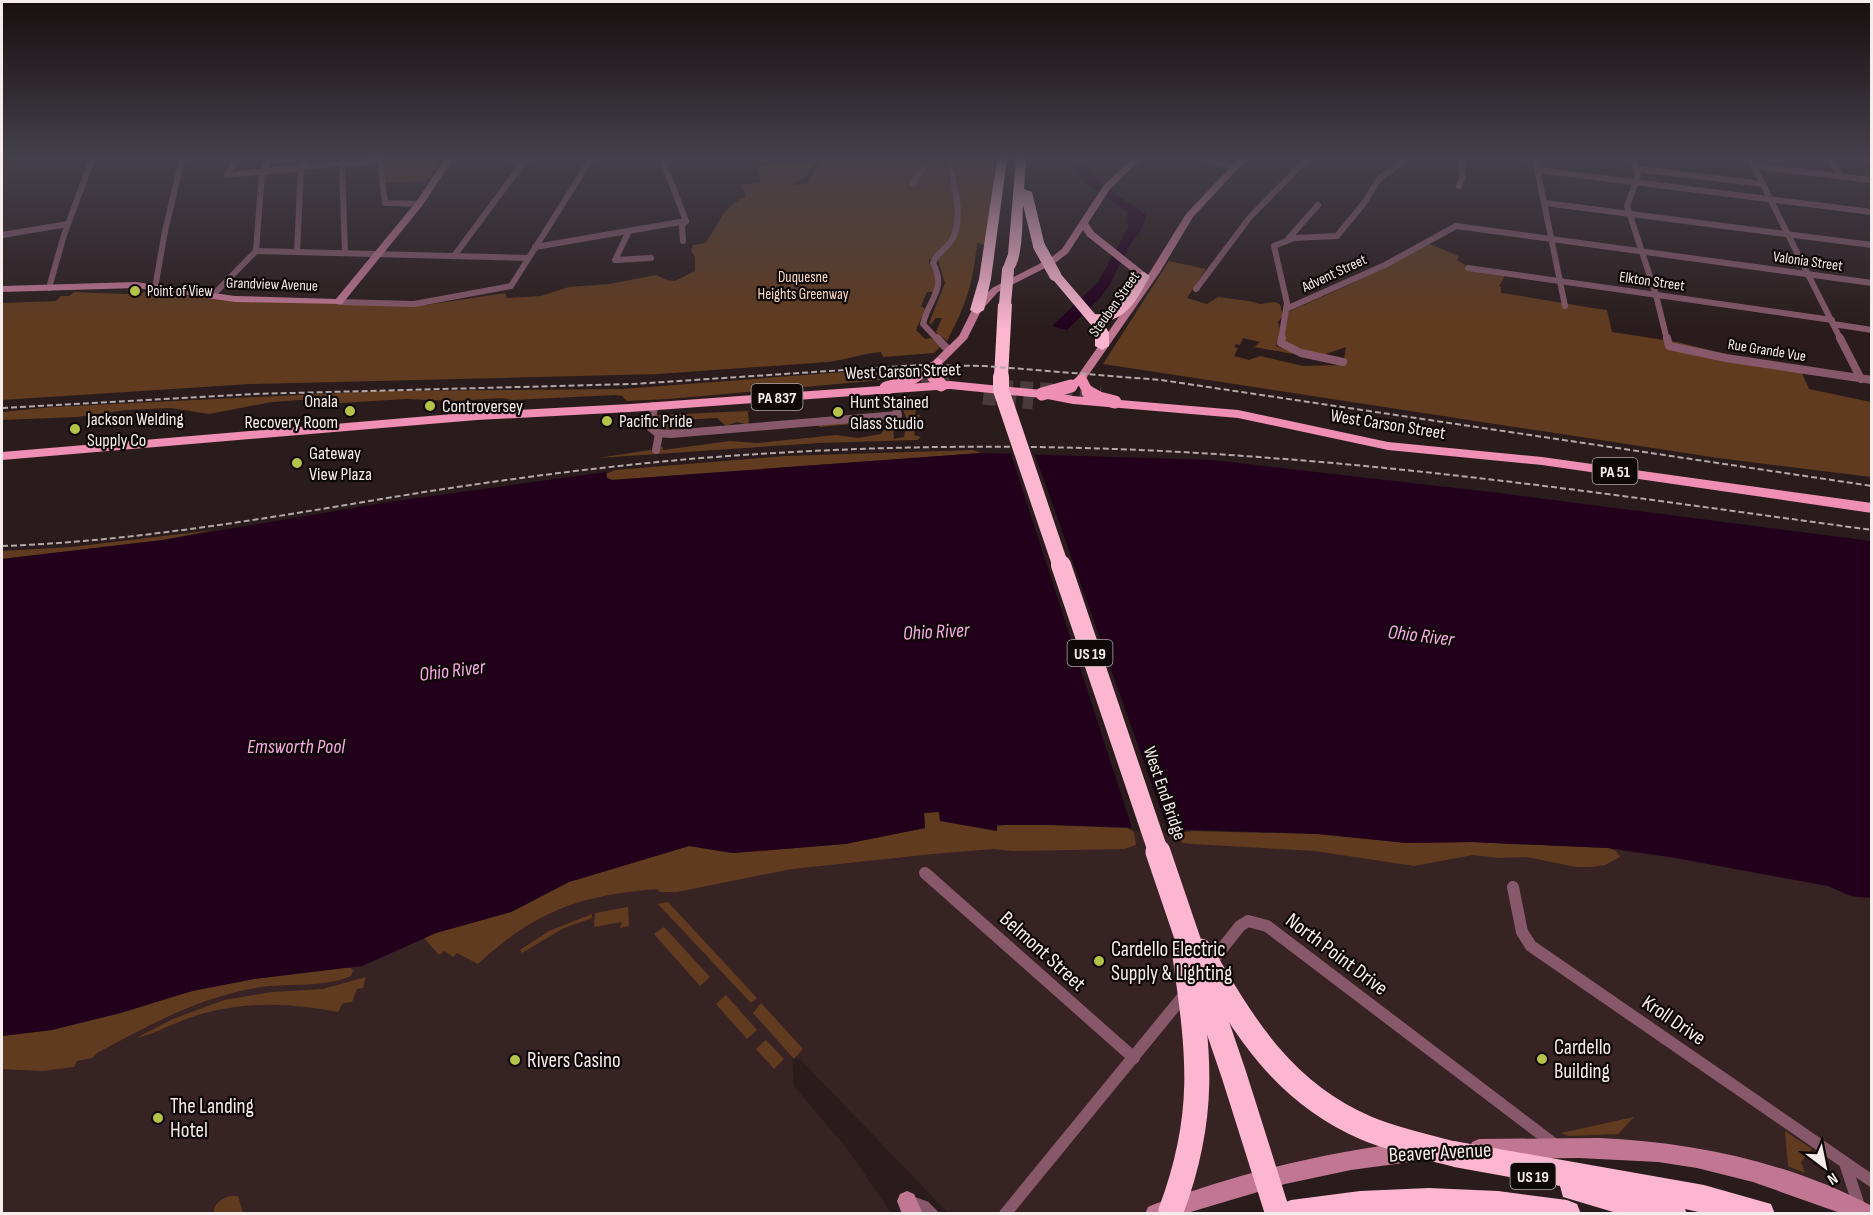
<svg xmlns="http://www.w3.org/2000/svg" width="1873" height="1215" font-family="'Sofia Sans Condensed',sans-serif">
<style>
.built{fill:#382324}
.green{fill:#613b1f}
.water{fill:#22001c}
.pier{fill:#2a1c1c}
.lines{fill:none;stroke-linecap:round;stroke-linejoin:round}
.primary-tunnel{stroke:#493b3b;stroke-width:13;stroke-dasharray:13 7;stroke-linecap:butt}
.street-far2{stroke:#865869;stroke-width:6}
.street-far1{stroke:#865869;stroke-width:8}
.street{stroke:#865869;stroke-width:12}
.secondary{fill:#c17792;fill-rule:evenodd}
.primary{fill:#ee8fb3;fill-rule:evenodd}
.highway{fill:#fcb6cf;fill-rule:evenodd}
.rail{stroke:#b3a7a7;stroke-width:2;stroke-dasharray:6 3;stroke-linecap:butt}
.primary-bridge{stroke:#ee8fb3;stroke-width:13}
.highway-bridge-far3{stroke:#fcb6cf;stroke-width:12}
.highway-bridge-far2{stroke:#fcb6cf;stroke-width:16}
.highway-bridge-far1{stroke:#fcb6cf;stroke-width:20}
.highway-bridge{stroke:#fcb6cf;stroke-width:25}
.poi-dot{fill:#b4c24a;stroke:#0e0808;stroke-width:2}
.labels{text-anchor:middle;stroke-width:4.5;stroke-linejoin:round;paint-order:stroke}
.far-street-label{font-size:15px;fill:#f7ecec;stroke:#0e0808}
.far-park-label{font-size:15px;fill:#fcdcc7;stroke:#0e0808}
.far-poi-label{font-size:15px;fill:#f7ecec;stroke:#0e0808;text-anchor:start}
.shield{fill:#0e0808;stroke:#b1a8a8;stroke-width:1.5}
.shield-label{font-size:16px;font-weight:bold;fill:#f7ecec}
.street-label{font-size:18px;fill:#f7ecec;stroke:#0e0808}
.poi-label{font-size:18px;fill:#f7ecec;stroke:#0e0808;text-anchor:start}
.water-label{font-size:20px;font-style:italic;fill:#f9ade5;stroke:#0e0808}
.near-poi-label{font-size:21px;fill:#f7ecec;stroke:#0e0808;text-anchor:start}
.near-street-label{font-size:21px;fill:#f7ecec;stroke:#0e0808}
</style>
<rect width="100%" height="100%" fill="#2a1c1c"/>
<polygon class="built" points="1015,824 1608,848 1676,858 1828,886 1851,896 1871,898 1871,1213 1703,1159 1433,1150 1155,1213 948,1213 802,1061 792,1054 794,1086 848,1150 891,1213 2,1213 2,1036 298,973 362,966 436,933 569,882 689,846 733,853 845,844"/>
<g class="green">
<polygon points="405,159 442,159 426,181 385,183 383,162"/>
<path d="M821 159H996L985 245 977 243C973 284 966 305 947 341L936 332 942 318H936L931 324 929 323 945 283 938 260 929 259V263C935 272 939 282 933 292H927L921 306 925 309 916 330 925 339 931 338 940 347 934 353 883 357 881 352C864 353 845 360 828 362L658 374 250 384 2 400V303L56 301 61 296H69L74 292 124 294 144 292 241 301 426 305 505 293 507 298 541 296 569 287 609 284 656 275 667 280 675 281 695 271V258L691 250 693 245 705 243C722 222 719 209 746 196L741 185 761 182 757 166 815 163 807 176 791 185 807 183Z"/>
<path d="M1427 243 1459 256 1457 260 1465 265 1467 269 1505 276 1499 286 1501 287V293C1538 298 1571 305 1607 310L1612 332 1677 342 1802 373 1809 389 1871 402V477L1718 458 1103 364 1169 261 1206 269 1187 298 1207 304 1218 297 1249 301 1260 304 1274 302 1280 304 1283 316 1278 322 1280 330 1276 346 1292 352 1293 354 1255 347 1252 349 1260 342 1243 338 1240 345 1236 344 1234 347 1238 348 1234 356 1249 360 1260 356 1303 366 1343 365 1346 347 1320 356 1287 344 1283 338 1288 312 1351 284Z"/>
<polygon points="911,367 917,367 904,376 893,379 668,399 627,401 622,396 615,395 512,400 502,398 453,401 406,399 325,404 315,399 272,402 209,414 171,408 125,410 77,417 2,420 2,412 53,407 381,391 622,389"/>
<polygon points="916,398 913,408 916,409 915,415 920,415 914,435 921,437 917,440 819,443 598,458 650,450 654,452 662,446 663,450 730,441 757,443 836,435 858,438 881,434 885,429 875,422 820,427 817,424 892,417 894,439 904,437 907,420 901,405 902,399"/>
<path d="M748 411 749 425 737 422 726 426 717 418 680 420 678 432C675 431 658 427 655 425V416L659 415Z"/>
<polygon points="973,450 981,453 612,480 607,478 606,474 615,470 786,456"/>
<polygon points="214,530 163,540 2,559 2,551 71,547"/>
<path d="M939 812 997 831V826L1015 824 1127 828 1134 832 1136 845 1124 849 1012 851 993 849 933 854 792 869 677 892H660L657 889C581 895 535 911 478 964L457 953 453 957 444 951 439 955 424 938 436 933 511 912 569 882 689 846 733 853 845 844 925 828 924 813Z"/>
<polygon points="1192,831 1318,834 1407,843 1472,842 1608,848 1616,851 1620,857 1605,865 1591,867 1576,867 1527,857 1500,858 1473,855 1414,866 1315,851 1193,844 1183,843 1178,839 1181,833"/>
<polygon points="668,902 757,998 751,1003 658,904"/>
<polygon points="628,907 629,926 620,928 622,922 594,927 595,913"/>
<polygon points="592,914 592,918 562,929 522,953 520,950 549,931"/>
<polygon points="664,927 710,977 700,986 654,934"/>
<path d="M349 967 353 970 351 976C320 989 287 982 255 988 198 998 147 1026 97 1053L92 1058 77 1061 74 1067 43 1071 2 1069V1036L52 1030 192 991 254 979Z"/>
<path d="M366 977 363 988 357 989 352 1002 343 1003 338 1012C289 1002 241 1001 192 1017 173 1023 155 1034 136 1038L173 1019 224 1000 272 992 323 989Z"/>
<polygon points="726,995 757,1030 747,1039 716,1004"/>
<polygon points="761,1003 803,1049 794,1059 753,1013"/>
<polygon points="766,1040 784,1059 774,1069 756,1049"/>
<polygon points="1634,1117 1618,1134 1569,1136 1561,1133"/>
<polygon points="1785,1131 1812,1149 1801,1162 1805,1173 1788,1166"/>
<path d="M230 1196H238L243 1213H214C213 1204 222 1198 230 1196Z"/>
</g>
<g class="water">
<polygon points="1065,159 1077,159 1099,182 1146,215 1142,229 1129,247 1109,286 1100,298 1067,330 1052,326 1098,282 1128,228 1127,212 1086,183"/>
<polygon points="981,453 1212,460 1499,493 1871,541 1871,898 1851,896 1828,886 1676,858 1608,848 1472,842 1407,843 1318,834 1058,825 997,825 997,831 940,821 939,812 924,813 925,828 845,844 733,853 689,846 569,882 511,912 436,933 362,966 254,979 192,991 121,1013 52,1030 2,1036 2,559 163,540 389,502 606,472 607,478 612,480"/>
</g>
<polygon class="pier" points="1010,451 1034,452 1169,833 1133,831"/>
<g class="lines">
<g class="primary-tunnel">
<polyline points="901,379 949,382"/>
<polyline points="1000,386 1101,393"/>
<polyline points="983,398 1033,403"/>
</g>
<g class="street-far2">
<polyline points="236,159 227,175 387,159"/>
<polyline points="380,159 385,203 419,204"/>
<polyline points="662,159 686,221"/>
<polyline points="1206,159 1236,167"/>
<polyline points="1535,159 1565,306"/>
<polyline points="1634,159 1638,176 1627,206 1656,295 1667,340"/>
<polyline points="1750,159 1841,340"/>
<polyline points="1830,159 1841,176"/>
<polyline points="1869,159 1872,164"/>
<polyline points="344,160 342,164 345,253"/>
<polyline points="1753,166 1872,180"/>
<polyline points="1638,169 1763,184"/>
<polyline points="1538,170 1872,212"/>
<polyline points="913,184 929,159"/>
<polyline points="1459,186 1462,178 1462,159"/>
<polyline points="1545,203 1872,245"/>
<polyline points="629,231 615,260 651,258"/>
<polyline points="2,235 68,224"/>
<polyline points="1288,239 1318,205"/>
<polyline points="683,241 682,225 686,221"/>
<polyline points="535,247 686,221"/>
<polyline points="256,251 528,258"/>
<polyline points="297,252 301,168 307,159"/>
<polyline points="454,256 526,159"/>
<polyline points="1468,268 1832,320"/>
<polyline points="49,288 64,235 92,159"/>
<polyline points="155,288 165,231 182,159"/>
<polyline points="1196,289 1250,217 1307,159"/>
<polyline points="212,296 256,251 262,172 270,159"/>
<polyline points="339,302 414,304 511,286 591,159"/>
<polyline points="1286,309 1385,265 1456,226 1872,283"/>
<polyline points="1833,324 1872,330"/>
<path d="M938 340 923 324C929 298 947 290 933 263 937 252 948 248 953 238 964 215 953 182 949 159"/>
<polyline points="1281,340 1287,303 1274,246 1294,238 1337,236 1364,203 1379,179 1401,163 1402,159"/>
</g>
<g class="street-far1">
<polyline points="937,338 949,351"/>
<polyline points="1282,338 1281,343 1301,353 1343,362"/>
<polyline points="1667,338 1669,346 1726,358 1872,380"/>
<polyline points="1840,338 1861,379"/>
<polyline points="654,406 651,428 657,433 671,434 898,415 895,403"/>
<polyline points="656,450 659,434"/>
</g>
<g class="street">
<polyline points="925,873 1134,1058"/>
<polyline points="1513,887 1522,932 1531,946 1872,1181"/>
<polyline points="1209,965 1240,926 1248,921 1267,926 1554,1144"/>
<polyline points="1845,1163 1860,1209"/>
<polyline points="908,1201 925,1207 932,1214"/>
<polyline points="1005,1214 1185,994"/>
</g>
<g class="secondary">
<polygon points="445,159 453,159 422,206 342,304 235,302 136,288 2,292 2,286 136,282 235,296 336,299 416,202"/>
<polygon points="1132,159 1141,159 1110,189 1088,223 1094,232 1148,275 1186,214 1238,159 1247,159 1193,217 1160,272 1085,380 1081,381 1076,378 1144,281 1087,236 1083,230 1068,253 1055,263 998,292 981,311 967,339 942,364 934,364 934,360 959,336 973,308 992,288 1049,259 1062,249 1104,185"/>
<path d="M1599 1138C1692 1142 1789 1162 1872 1206V1214H1843L1753 1182 1697 1168 1658 1162 1579 1158 1479 1159 1472 1156 1469 1149 1472 1142 1479 1139Z"/>
<path d="M1418 1141 1425 1144 1428 1151 1425 1158 1418 1161 1351 1170 1285 1184 1184 1214H1145L1148 1207 1155 1204C1241 1172 1327 1152 1418 1141Z"/>
<polygon points="907,1191 914,1194 923,1214 902,1214 897,1201 900,1194"/>
</g>
<g class="primary">
<polygon points="938,358 942,360 942,364 921,378 913,378 911,375"/>
<polygon points="1081,374 1085,375 1094,392 1092,395 1084,395 1079,386 1071,390 1065,386"/>
<polygon points="950,381 1042,390 1073,396 1238,410 1388,442 1542,457 1872,503 1872,513 1542,465 1388,450 1238,418 1073,404 1042,398 950,389 630,412 477,420 2,460 2,452 477,412 630,404"/>
</g>
<g class="highway">
<polygon points="997,159 1007,159 991,279 984,310 977,314 970,310 979,279"/>
<path d="M1016 159H1026L1024 189 1032 192 1045 246 1039 250 1033 246 1023 205C1022 220 1024 269 1008 274L1002 270 1008 254Z"/>
<path d="M1055 271 1059 272 1095 314C1119 317 1129 289 1139 273L1144 272 1150 276C1138 297 1129 318 1103 322L1109 333V346L1102 350 1095 346V333L1092 326 1049 275Z"/>
<polygon points="1005,300 1012,304 1008,377 1001,381 994,377 998,304"/>
<polygon points="1454,1141 1704,1185 1771,1204 1775,1214 1707,1214 1685,1209 1687,1214 1620,1214 1563,1197 1560,1186 1454,1167 1445,1163 1441,1154 1445,1145"/>
<polygon points="1429,1188 1498,1191 1567,1200 1577,1204 1581,1214 1277,1214 1281,1204 1291,1200 1360,1191"/>
</g>
<g class="rail">
<polyline points="2,408 253,394 633,384 920,365 985,366 1161,380 1872,486"/>
<path d="M2 546C144 541 284 515 424 492 529 476 636 462 743 455 919 443 1095 444 1271 458 1473 473 1672 503 1872 530"/>
</g>
<g class="primary-bridge">
<polyline points="933,376 941,385"/>
<polyline points="886,388 904,383 917,375"/>
<polyline points="1088,392 1099,398 1115,402"/>
<polyline points="1042,394 1071,386"/>
</g>
<g class="highway-bridge-far3">
<polyline points="1039,246 1055,275"/>
<polyline points="1005,304 1008,270"/>
</g>
<polyline class="highway-bridge-far2" points="1001,377 1001,390 1061,567"/>
<polyline class="highway-bridge-far1" points="1061,565 1159,854"/>
<g class="highway-bridge">
<polyline points="1158,852 1234,1075 1276,1208"/>
<path d="M1200 951C1244 1026 1282 1092 1366 1128 1394 1140 1424 1146 1454 1154"/>
<path d="M1171 1211C1207 1115 1199 1054 1185 956"/>
</g>
</g>
<linearGradient id="sky" x2="0" y2="1"><stop stop-color="#170f0f"/><stop offset="0.48" stop-color="#44404b"/><stop offset="1" stop-color="#44404b" stop-opacity="0"/></linearGradient>
<rect width="1873" height="329" fill="url(#sky)"/>
<g class="poi-dot">
<circle cx="135" cy="291" r="6"/>
<circle cx="430" cy="406" r="6"/>
<circle cx="350" cy="411" r="6"/>
<circle cx="838" cy="412" r="6"/>
<circle cx="607" cy="421" r="6"/>
<circle cx="75" cy="429" r="6"/>
<circle cx="297" cy="463" r="6"/>
<circle cx="1099" cy="961" r="6"/>
<circle cx="1542" cy="1059" r="6"/>
<circle cx="515" cy="1060" r="6"/>
<circle cx="158" cy="1118" r="6"/>
</g>
<g class="labels">
<g class="far-street-label">
<text transform="translate(1808 261) rotate(8)" y="5">Valonia Street</text>
<text transform="translate(1334 273) rotate(-25)" y="5">Advent Street</text>
<text transform="translate(1652 281) rotate(8)" y="5">Elkton Street</text>
<text transform="translate(272 284) rotate(2)" y="5">Grandview Avenue</text>
<text transform="translate(1114 304) rotate(-55)" y="5">Steuben Street</text>
<text transform="translate(1767 350) rotate(9)" y="5">Rue Grande Vue</text>
</g>
<g class="far-park-label">
<text x="803" y="282">Duquesne<tspan x="803" dy="17">Heights Greenway</tspan></text>
</g>
<g class="far-poi-label">
<text x="147" y="296">Point of View</text>
</g>
<g class="shield">
<rect x="751.5" y="384" width="51" height="26" rx="4.5"/>
<rect x="1592.5" y="458" width="45" height="26" rx="4.5"/>
<rect x="1067.5" y="640" width="45" height="26" rx="4.5"/>
<rect x="1510.5" y="1163" width="45" height="26" rx="4.5"/>
</g>
<g class="shield-label">
<text x="777" y="403">PA 837</text>
<text x="1615" y="477">PA 51</text>
<text x="1090" y="659">US 19</text>
<text x="1533" y="1182">US 19</text>
</g>
<g class="street-label">
<text transform="translate(903 371) rotate(-2)" y="6">West Carson Street</text>
<text transform="translate(1388 424) rotate(9)" y="6">West Carson Street</text>
<text transform="translate(1165 793) rotate(71)" y="6">West End Bridge</text>
</g>
<g class="poi-label">
<text x="338" y="407" text-anchor="end">Onala<tspan x="338" dy="21">Recovery Room</tspan></text>
<text x="850" y="408">Hunt Stained<tspan x="850" dy="21">Glass Studio</tspan></text>
<text x="442" y="412">Controversey</text>
<text x="87" y="425">Jackson Welding<tspan x="87" dy="21">Supply Co</tspan></text>
<text x="619" y="427">Pacific Pride</text>
<text x="309" y="459">Gateway<tspan x="309" dy="21">View Plaza</tspan></text>
</g>
<g class="water-label">
<text transform="translate(936 631) rotate(-3)" y="7">Ohio River</text>
<text transform="translate(1421 635) rotate(7)" y="7">Ohio River</text>
<text transform="translate(452 670) rotate(-7)" y="7">Ohio River</text>
<text x="296" y="753">Emsworth Pool</text>
</g>
<g class="near-poi-label">
<text x="1111" y="956">Cardello Electric<tspan x="1111" dy="24">Supply &amp; Lighting</tspan></text>
<text x="1554" y="1054">Cardello<tspan x="1554" dy="24">Building</tspan></text>
<text x="527" y="1067">Rivers Casino</text>
<text x="170" y="1113">The Landing<tspan x="170" dy="24">Hotel</tspan></text>
</g>
<g class="near-street-label">
<text transform="translate(1043 951) rotate(42)" y="7">Belmont Street</text>
<text transform="translate(1337 954) rotate(37)" y="7">North Point Drive</text>
<text transform="translate(1674 1020) rotate(34)" y="7">Kroll Drive</text>
<text transform="translate(1440 1152) rotate(-3)" y="7">Beaver Avenue</text>
</g>
</g>
<rect width="1873" height="1215" fill="none" stroke="#f7ecec" stroke-width="6"/>
<g transform="translate(1825 1167) rotate(148)" stroke="#0e0808" stroke-width="4.5" paint-order="stroke">
<path d="M0-4.5L10 22L0 15L-10 22Z" fill="#f7ecec"/>
<text y="-9" font-size="16" font-weight="bold" text-anchor="middle" fill="#f7ecec">N</text>
</g>
</svg>
